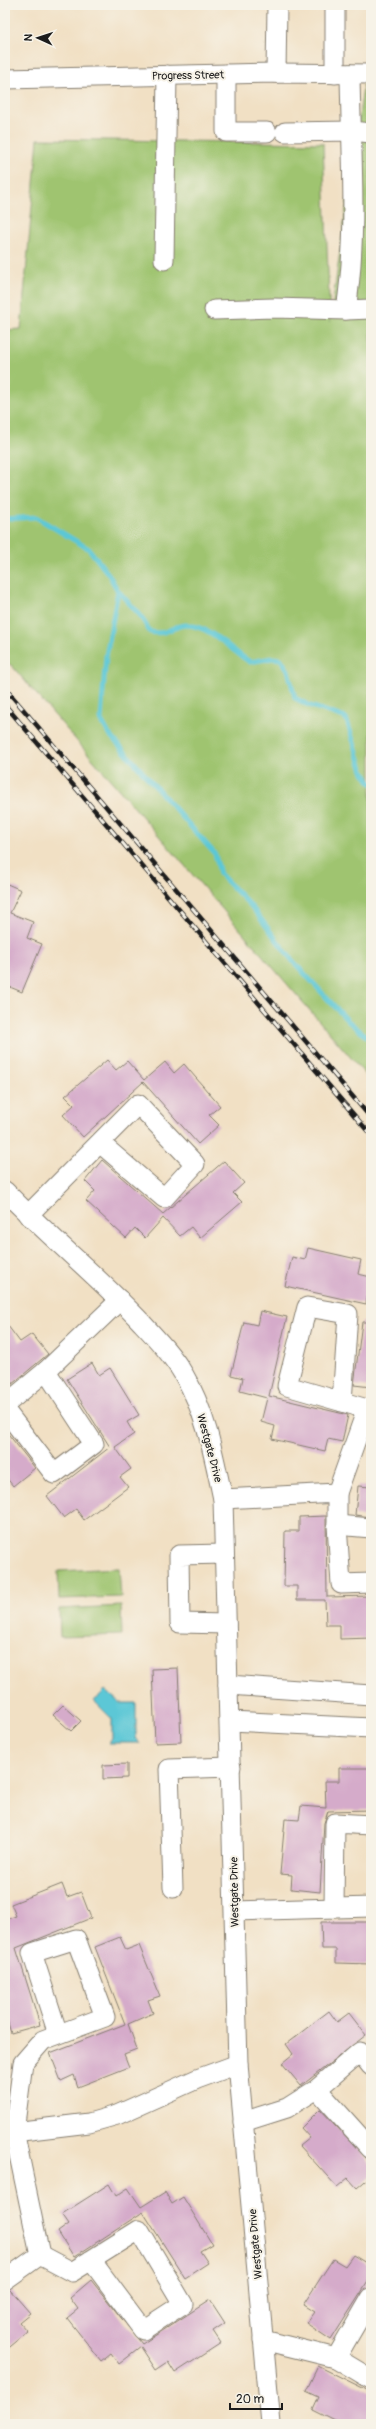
<svg xmlns="http://www.w3.org/2000/svg" width="376" height="2429" font-family="Pangolin,sans-serif">
<style>
.green{fill:#9fc46f;stroke:#5e7046}
.water{fill:#5cc7d6;stroke:#3c7279}
.lines{fill:none;stroke-linecap:round;stroke-linejoin:round}
.stream{stroke:#5cc7d6;stroke-width:5}
.building{fill:#d5abca}
.minor-casing{stroke:#867e70;stroke-width:21}
.minor{stroke:#fff;stroke-width:19}
.rail-casing{stroke:#1c1c1c;stroke-width:4.5}
.rail{stroke:#f7f3e8;stroke-width:3;stroke-dasharray:9;stroke-linecap:butt}
.labels{text-anchor:middle;stroke-width:4;stroke-linejoin:round;paint-order:stroke}
.street-label{font-size:11px;fill:#1c1c1c;stroke:#f7f3e8}
</style>
<rect width="100%" height="100%" fill="#f7f3e8"/>
<filter id="ink" filterUnits="userSpaceOnUse"><feTurbulence type="fractalNoise" baseFrequency=".025" numOctaves="2"/><feDisplacementMap in="SourceGraphic" scale="8" xChannelSelector="R" yChannelSelector="G"/><feConvolveMatrix kernelMatrix="1 2 1 2 8 2 1 2 1" color-interpolation-filters="sRGB"/></filter>
<filter id="wash" filterUnits="userSpaceOnUse"><feTurbulence type="fractalNoise" baseFrequency=".012" numOctaves="4" result="noise"/><feDisplacementMap in="SourceGraphic" scale="16" xChannelSelector="R" yChannelSelector="G"/><feGaussianBlur stdDeviation="0.9" result="paint"/><feColorMatrix in="noise" values="0 0 0 0 0 0 0 0 0 0 0 0 0 0 0 0 0 1.4 0 .05"/><feComposite in="paint" operator="in"/></filter>
<g filter="url(#wash)">
<rect width="100%" height="100%" fill="#f1e0c4"/>
<g class="green">
<polygon points="365,74 371,74 371,1081 12,666 5,661 5,330 21,329 38,139 323,143 330,322"/>
<polygon points="119,1568 121,1597 59,1599 58,1571"/>
<polygon points="121,1606 122,1635 60,1637 59,1609"/>
</g>
<polygon class="water" points="105,1690 120,1703 136,1703 136,1738 140,1743 109,1743 112,1739 112,1719 94,1701"/>
<g class="lines">
<g class="stream">
<path d="M5 519 36 517 89 549 109 575 118 591 140 615 150 632C169 636 172 625 186 625 211 626 229 649 250 662L272 658 281 659 288 670 295 698 308 705 346 718 363 771 371 783"/>
<polyline points="118,591 106,656 103,692 101,720 109,734 215,854 220,874 251,906 292,960 348,1021 371,1040"/>
</g>
</g>
<g id="blocks">
<g class="building">
<polygon points="5,883 21,890 10,913 33,922 27,938 42,944 22,992 5,985"/>
<polygon points="107,1060 116,1070 127,1061 144,1080 165,1062 174,1073 184,1064 220,1106 209,1115 219,1125 198,1144 143,1082 83,1137 63,1115 74,1105 65,1096"/>
<polygon points="102,1160 163,1214 224,1161 244,1183 233,1193 242,1202 200,1238 191,1227 180,1236 163,1218 145,1238 135,1228 126,1238 86,1201 95,1191 85,1181"/>
<polygon points="308,1248 361,1260 358,1274 371,1277 366,1304 285,1286 292,1257 305,1260"/>
<polygon points="260,1311 287,1317 269,1396 348,1415 342,1442 328,1439 325,1451 272,1439 275,1426 261,1422 267,1398 240,1391 243,1378 231,1375 244,1322 257,1325"/>
<polygon points="5,1322 20,1342 32,1334 48,1354 5,1390"/>
<polygon points="362,1322 371,1322 371,1387 354,1385"/>
<polygon points="92,1363 99,1375 110,1368 139,1415 127,1422 134,1434 115,1447 131,1469 120,1477 128,1487 84,1520 76,1509 64,1518 47,1496 110,1447 67,1379"/>
<polygon points="5,1430 35,1468 13,1486 5,1476"/>
<polygon points="358,1486 371,1487 371,1517 355,1515"/>
<polygon points="326,1516 327,1597 371,1596 371,1638 340,1639 340,1625 326,1625 325,1600 297,1600 297,1586 284,1586 285,1531 299,1531 299,1517"/>
<polygon points="178,1668 181,1742 155,1743 152,1669"/>
<polygon points="63,1705 81,1721 71,1731 53,1715"/>
<polygon points="127,1764 127,1778 103,1779 103,1765"/>
<polygon points="339,1768 371,1768 371,1810 328,1811 324,1823 320,1892 291,1889 292,1875 280,1874 285,1819 299,1820 301,1806 326,1808 325,1781 339,1781"/>
<polygon points="62,1884 67,1897 81,1892 91,1918 16,1948 40,2025 11,2033 5,2013 5,1920 16,1916 11,1904"/>
<polygon points="321,1922 371,1922 371,1964 336,1963 336,1949 322,1949"/>
<polygon points="120,1937 126,1950 139,1945 160,1996 148,2000 153,2013 128,2024 137,2049 124,2054 129,2067 78,2087 74,2075 61,2081 50,2053 125,2024 95,1947"/>
<polygon points="329,2011 337,2022 349,2013 366,2035 301,2086 282,2063 293,2054 286,2044"/>
<polygon points="320,2109 371,2163 371,2176 357,2188 348,2178 337,2187 300,2146 310,2138 301,2128"/>
<polygon points="109,2184 116,2196 128,2188 141,2207 165,2192 172,2204 183,2197 212,2244 200,2251 208,2263 185,2278 143,2212 74,2257 58,2232 69,2224 62,2214"/>
<polygon points="353,2255 371,2266 371,2277 331,2340 306,2323 314,2312 303,2305 333,2259 345,2266"/>
<polygon points="91,2280 142,2344 210,2300 225,2323 213,2331 221,2343 175,2373 168,2362 156,2370 141,2347 119,2364 111,2353 101,2361 67,2318 78,2309 70,2298"/>
<polygon points="10,2290 30,2313 19,2322 28,2332 5,2351 5,2291"/>
<polygon points="318,2366 371,2392 371,2424 341,2424 313,2410 319,2397 306,2391"/>
</g>
</g>
</g>
<g filter="url(#ink)">
<use href="#blocks" fill-opacity="0" stroke="#867e70" stroke-width="1"/>
<g class="lines">
<defs>
<g id="minor">
<polyline points="335,5 335,74"/>
<polyline points="276,73 277,5"/>
<polyline points="226,74 226,132 267,132"/>
<path d="M350 74C351 152 358 232 346 310L371 309"/>
<polyline points="5,79 276,73 371,74"/>
<polyline points="285,132 352,131 371,133"/>
<polyline points="164,260 167,75"/>
<polyline points="214,310 274,308 346,310"/>
<path d="M5 1191C49 1237 99 1277 142 1323 157 1339 173 1356 184 1375 206 1412 214 1457 223 1499L238 2064 271 2424"/>
<polyline points="28,1215 138,1104 195,1164 164,1198 100,1143"/>
<polyline points="5,1405 46,1371 120,1300"/>
<polyline points="5,1410 54,1474 94,1444 46,1371"/>
<polyline points="337,1493 367,1409 287,1386 307,1307 348,1314 342,1402"/>
<polyline points="223,1499 337,1493 337,1525 341,1584 371,1583"/>
<polyline points="337,1525 371,1528"/>
<polyline points="224,1554 179,1555 180,1623 226,1624"/>
<polyline points="228,1685 371,1695"/>
<polyline points="230,1721 371,1728"/>
<polyline points="173,1888 169,1769 231,1767"/>
<polyline points="334,1908 335,1823 371,1825"/>
<polyline points="235,1911 371,1907"/>
<polyline points="317,2089 371,2149"/>
<polyline points="243,2122 287,2108 317,2089 360,2052 371,2066"/>
<polyline points="5,2133 89,2123 117,2115 197,2079 238,2064"/>
<polyline points="40,2255 72,2272 139,2230 183,2304 143,2330 91,2260"/>
<polyline points="5,2280 40,2255 14,2131 23,2063 43,2040 105,2017 76,1939 32,1953 58,2034"/>
<polyline points="263,2340 336,2358 371,2379"/>
<polyline points="336,2358 371,2298"/>
</g>
</defs>
<use href="#minor" class="minor-casing"/>
<use href="#minor" class="minor"/>
<defs>
<g id="rail">
<polyline points="5,688 371,1118"/>
<polyline points="5,705 371,1135"/>
</g>
</defs>
<use href="#rail" class="rail-casing"/>
<use href="#rail" class="rail"/>
</g>
</g>
<g class="labels">
<g class="street-label">
<text transform="translate(188 75) rotate(-1)" y="4">Progress Street</text>
<text transform="translate(210 1448) rotate(75)" y="4">Westgate Drive</text>
<text transform="translate(234 1892) rotate(-91)" y="4">Westgate Drive</text>
<text transform="translate(255 2244) rotate(-95)" y="4">Westgate Drive</text>
</g>
</g>
<rect width="376" height="2429" fill="none" stroke="#f7f3e8" stroke-width="20"/>
<g transform="translate(38 38) rotate(273)" stroke="#f7f3e8" stroke-width="3" paint-order="stroke">
<path d="M0-3L7 15L0 10L-7 15Z" fill="#1c1c1c"/>
<text y="-6" font-size="11" font-weight="bold" text-anchor="middle" fill="#1c1c1c">N</text>
</g>
<path d="M230 2403v6h52v-6" fill="none" stroke="#1c1c1c" stroke-width="2"/>
<text x="236" y="2403" font-size="12" fill="#1c1c1c" stroke="#f7f3e8" stroke-width="3" paint-order="stroke">20 m</text>
</svg>
